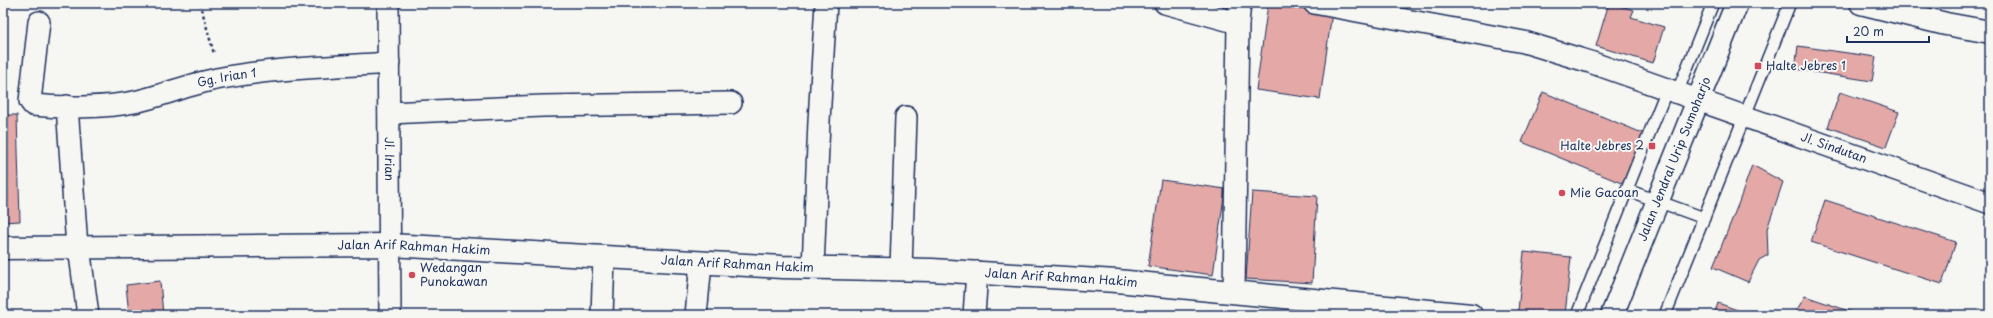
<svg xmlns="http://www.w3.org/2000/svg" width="1993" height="318" font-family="'Playpen Sans',sans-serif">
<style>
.building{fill:#e4a9a6;stroke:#1b2f5e}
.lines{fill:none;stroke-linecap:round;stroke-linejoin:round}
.lane-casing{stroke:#1b2f5e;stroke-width:14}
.street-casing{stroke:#1b2f5e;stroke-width:24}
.secondary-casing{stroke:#1b2f5e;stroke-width:25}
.path{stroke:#1b2f5e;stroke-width:2.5;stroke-dasharray:3 3;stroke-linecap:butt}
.lane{stroke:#f6f6f2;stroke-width:11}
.street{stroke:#f6f6f2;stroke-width:21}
.secondary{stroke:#f6f6f2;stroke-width:22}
.poi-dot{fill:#d1495b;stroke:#f6f6f2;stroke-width:1.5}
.labels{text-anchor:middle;stroke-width:4;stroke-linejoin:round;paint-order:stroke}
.poi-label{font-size:12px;fill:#1b2f5e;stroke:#f6f6f2;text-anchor:start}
.street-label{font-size:12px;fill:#1b2f5e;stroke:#f6f6f2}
</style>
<rect width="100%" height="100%" fill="#f6f6f2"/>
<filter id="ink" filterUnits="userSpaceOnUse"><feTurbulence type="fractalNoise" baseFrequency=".025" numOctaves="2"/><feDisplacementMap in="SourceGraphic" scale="8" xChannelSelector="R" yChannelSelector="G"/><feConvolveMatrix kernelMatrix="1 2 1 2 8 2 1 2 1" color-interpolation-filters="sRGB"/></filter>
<g filter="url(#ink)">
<g class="building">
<polygon points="1609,3 1634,10 1631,17 1664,27 1653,63 1596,46"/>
<polygon points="1268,4 1332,12 1320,99 1256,90"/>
<polygon points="1798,46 1876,57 1872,81 1795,69"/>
<polygon points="1543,92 1647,135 1626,185 1522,142"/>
<polygon points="1840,92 1899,112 1886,147 1828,127"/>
<polygon points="3,115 17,115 20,221 3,222"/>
<polygon points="1752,165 1783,182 1767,229 1768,255 1759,260 1748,282 1713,267 1739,202"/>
<polygon points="1161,180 1225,189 1213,275 1148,266"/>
<polygon points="1252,192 1317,196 1312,283 1246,279"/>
<polygon points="1825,200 1956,242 1942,284 1811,242"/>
<polygon points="1524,252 1571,257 1565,315 1518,311"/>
<polygon points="160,281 163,315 129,315 126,285"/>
<polygon points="1805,296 1861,315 1794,315"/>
<polygon points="1718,303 1751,315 1714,315"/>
</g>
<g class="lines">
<defs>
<g id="lane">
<polyline points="1677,93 1713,3"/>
<polyline points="1627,190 1704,218"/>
<polyline points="1577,315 1667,89"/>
<polyline points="1665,315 1790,3"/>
</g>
<g id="street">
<path id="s1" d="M388 3 390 315"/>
<polyline points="1165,3 1238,23"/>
<path id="s2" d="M1314 3 1524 42 1590 62 1990 203"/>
<path id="s3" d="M39 22 30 101 33 105C62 108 105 108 134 102 163 96 191 83 222 78 276 68 333 67 389 63"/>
<polyline points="67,106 77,247"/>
<polyline points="389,113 543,106 731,103"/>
<polyline points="79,247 88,315"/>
<polyline points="813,268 819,121 826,3"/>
<polyline points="901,269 906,117"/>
<polyline points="1234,292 1238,23 1240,3"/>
<polyline points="602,315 604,258"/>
<polyline points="696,315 701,263"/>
<polyline points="974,315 977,272"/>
</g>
<g id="secondary">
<polyline points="1861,3 1946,24 1990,32"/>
<path id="s4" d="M3 248 390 245 782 267 932 270 1117 281 1471 315"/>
<path id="s5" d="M1612 315 1737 3"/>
</g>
</defs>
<use href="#lane" class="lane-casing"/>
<use href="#street" class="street-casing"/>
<use href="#secondary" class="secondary-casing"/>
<polyline class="path" points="200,3 214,54"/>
<use href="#lane" class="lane"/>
<use href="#street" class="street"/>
<use href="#secondary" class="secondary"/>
</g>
</g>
<g class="poi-dot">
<rect x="1754" y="62" width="8" height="8" rx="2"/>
<rect x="1648" y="142" width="8" height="8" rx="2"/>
<circle cx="1562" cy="193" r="4"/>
<circle cx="412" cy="275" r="4"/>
</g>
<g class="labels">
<g class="poi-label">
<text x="1766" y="70">Halte Jebres 1</text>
<text x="1644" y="150" text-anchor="end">Halte Jebres 2</text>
<text x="1570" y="197">Mie Gacoan</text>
<text x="420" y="272">Wedangan<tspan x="420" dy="14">Punokawan</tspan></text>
</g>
<g class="street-label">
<text dy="4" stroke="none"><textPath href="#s3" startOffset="282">Gg. Irian 1</textPath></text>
<text dy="4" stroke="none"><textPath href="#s2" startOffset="541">Jl. Sindutan</textPath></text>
<text dy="4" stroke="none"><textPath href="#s1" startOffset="156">Jl. Irian</textPath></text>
<text dy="4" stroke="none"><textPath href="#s5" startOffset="168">Jalan Jendral Urip Sumoharjo</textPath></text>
<text dy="4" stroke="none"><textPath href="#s4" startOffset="411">Jalan Arif Rahman Hakim</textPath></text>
<text dy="4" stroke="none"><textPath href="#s4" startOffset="735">Jalan Arif Rahman Hakim</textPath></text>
<text dy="4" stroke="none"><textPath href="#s4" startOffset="1059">Jalan Arif Rahman Hakim</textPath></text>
</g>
</g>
<rect width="1993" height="318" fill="none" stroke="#f6f6f2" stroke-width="16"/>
<rect x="8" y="8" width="1977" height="302" fill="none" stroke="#1b2f5e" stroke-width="1.5" filter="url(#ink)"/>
<path d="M1847 36v6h82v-6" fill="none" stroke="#1b2f5e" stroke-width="2"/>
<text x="1853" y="36" font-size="12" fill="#1b2f5e" stroke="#f6f6f2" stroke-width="3" paint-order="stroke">20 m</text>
</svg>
